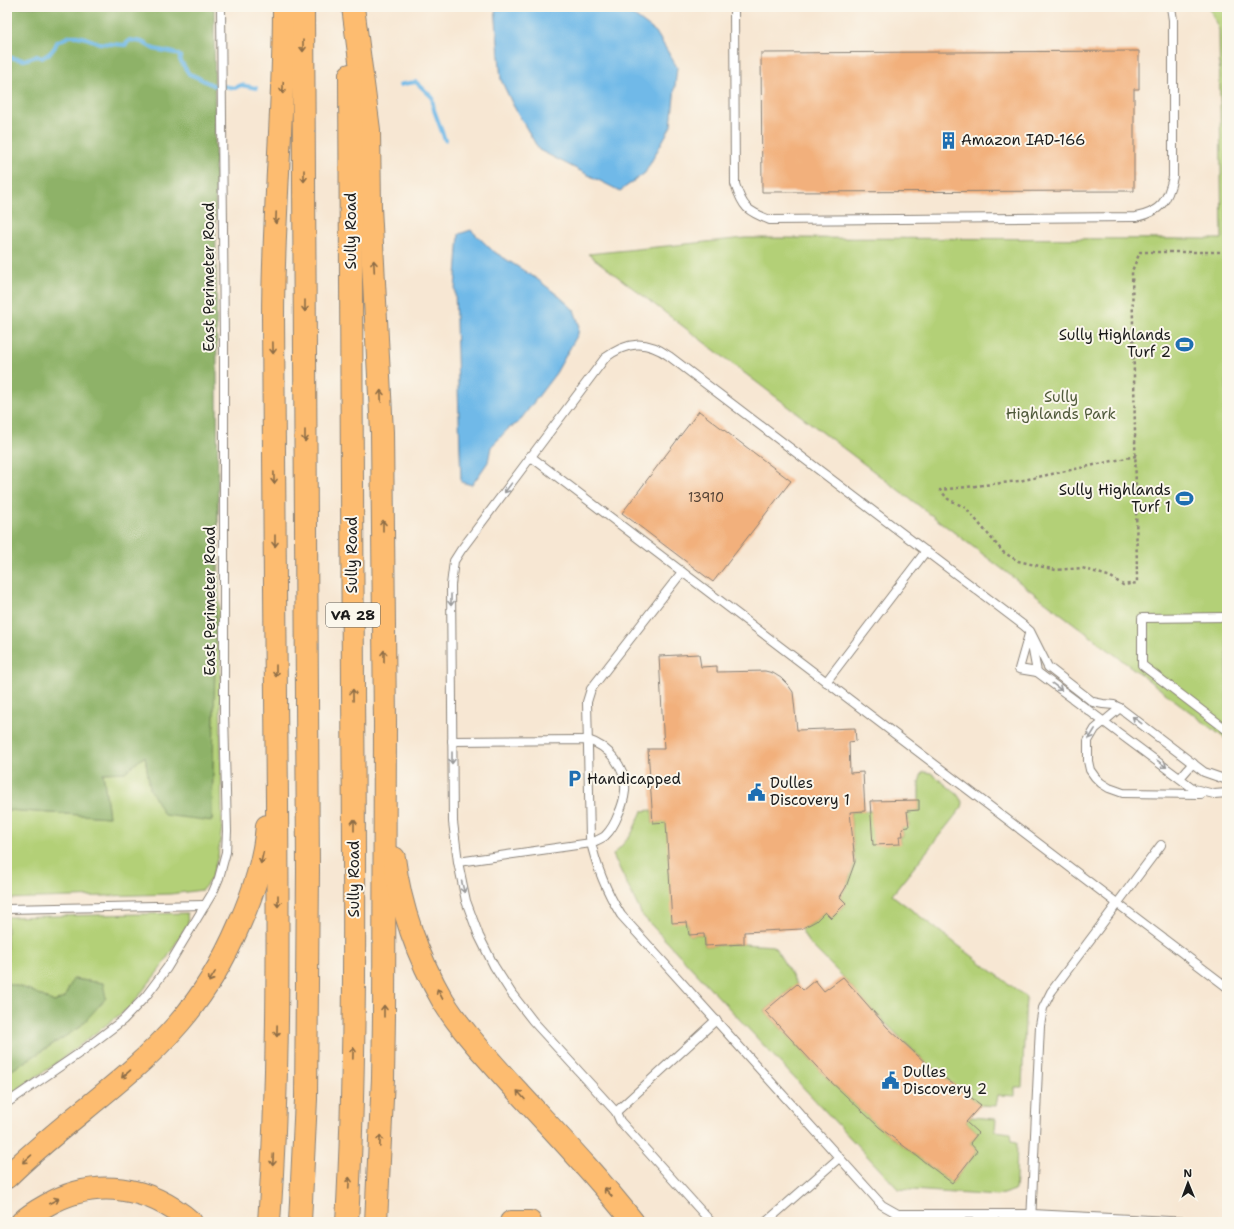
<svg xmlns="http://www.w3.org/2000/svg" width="1234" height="1229" font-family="'Shantell Sans',sans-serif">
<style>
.green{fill:#b3d077;stroke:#68764a}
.forest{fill:#8eb268;stroke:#556742}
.water{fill:#70b9e8;stroke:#466a82}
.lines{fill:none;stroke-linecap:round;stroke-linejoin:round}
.stream{stroke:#70b9e8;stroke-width:4}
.building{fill:#f2b07b}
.lane-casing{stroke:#8a8278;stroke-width:10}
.highway-casing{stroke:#8a8278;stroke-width:24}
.path{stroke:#8a8278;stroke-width:2.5;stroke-dasharray:3 3;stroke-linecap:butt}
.lane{stroke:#fff;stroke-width:8}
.highway{stroke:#fdbc6f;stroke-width:22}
.oneway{stroke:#8c6c46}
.oneway2{stroke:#999}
.labels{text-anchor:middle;stroke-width:4;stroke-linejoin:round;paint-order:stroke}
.number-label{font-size:13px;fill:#524134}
.shield{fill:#fbf7ec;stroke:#5f5e5a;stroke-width:1}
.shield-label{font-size:14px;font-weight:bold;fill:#1c1c1c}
.poi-label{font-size:15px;fill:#1c1c1c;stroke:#fbf7ec;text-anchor:start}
.street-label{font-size:15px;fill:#1c1c1c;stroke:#fbf7ec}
.park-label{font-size:15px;fill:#515b3c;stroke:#fbf7ec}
</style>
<rect width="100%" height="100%" fill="#fbf7ec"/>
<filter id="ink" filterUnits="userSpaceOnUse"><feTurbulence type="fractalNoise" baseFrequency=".025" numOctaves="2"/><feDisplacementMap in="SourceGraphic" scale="8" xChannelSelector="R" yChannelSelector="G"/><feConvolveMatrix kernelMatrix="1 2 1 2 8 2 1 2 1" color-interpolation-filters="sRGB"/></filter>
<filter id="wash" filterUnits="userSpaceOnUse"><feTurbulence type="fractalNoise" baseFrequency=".012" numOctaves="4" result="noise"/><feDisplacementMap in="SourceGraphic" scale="16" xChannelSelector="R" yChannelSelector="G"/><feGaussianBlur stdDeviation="0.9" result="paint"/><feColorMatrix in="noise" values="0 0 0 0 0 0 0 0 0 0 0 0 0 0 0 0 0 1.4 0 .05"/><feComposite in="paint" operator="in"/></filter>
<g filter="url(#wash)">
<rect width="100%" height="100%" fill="#f7e7d3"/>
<g class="green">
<polygon points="1209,7 1227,7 1227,740 588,254 745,238 1222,239 1219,30"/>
<polygon points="218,502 222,827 218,856 211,879 202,890 171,894 7,899 7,810 109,817 103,773 125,772 145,756 150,789 212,820"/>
<polygon points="925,772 931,773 957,794 963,803 962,807 892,895 1026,997 1022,1087 1015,1087 1015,1096 998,1095 996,1106 981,1105 929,1066 869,1007 843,977 808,942 801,929 816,921 825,912 832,918 846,903 840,897 846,887 855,862 850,812 871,811 900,844 899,836 903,836 902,828 909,826 907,811 919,810 919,782 922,773"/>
<polygon points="652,810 653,823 667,822 687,922 689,935 704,934 705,946 744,944 774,946 797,984 765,1011 829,1080 879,1127 952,1183 977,1151 970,1143 978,1133 966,1122 971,1117 996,1119 995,1131 1011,1133 1012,1141 1017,1142 1016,1179 1015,1190 997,1196 898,1189 642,915 613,855 631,835 642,811"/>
<polygon points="187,913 188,923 163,965 131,1006 51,1067 7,1096 7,1073 80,1027 103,983 74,979 64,998 54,1002 30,990 7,983 7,917"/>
</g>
<g class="forest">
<polygon points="7,7 214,7 218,502 212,821 164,815 150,789 145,756 125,772 103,773 109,817 7,810"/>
<polygon points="73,979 103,983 106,998 80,1027 7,1073 7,983 30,990 54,1002 64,998"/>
</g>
<g class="water">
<polygon points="495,7 622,7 656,32 677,67 671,126 645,173 620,191 539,150 513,105 501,80"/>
<polygon points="471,230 493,251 537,279 560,297 574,310 579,324 578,334 556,373 518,423 508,429 491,447 488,462 472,485 461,482 455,290 459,234"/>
</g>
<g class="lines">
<g class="stream">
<path d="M7 57 24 60 37 56 42 58C48 55 55 49 57 42L70 36H77L86 38 99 43 125 45 130 40 142 42 154 49 175 53 180 56V60L189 74C199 77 206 83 216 86"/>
<polyline points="400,85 403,84 416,82 432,97 434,110 445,140"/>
<polyline points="224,86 235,88 241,85 256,88"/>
</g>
</g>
<g id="blocks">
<g class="building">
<polygon points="1139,51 1139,89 1134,89 1134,191 762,192 761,53"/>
<polygon points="699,411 791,481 713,582 622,513"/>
<polygon points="699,654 701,667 717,666 717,672 765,671 773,673 781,678 788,685 793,692 797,730 855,728 856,741 849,742 850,773 863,772 865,811 850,812 855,862 846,887 840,897 846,903 831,918 825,912 816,921 801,929 744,932 744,944 705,946 704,934 689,935 687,922 672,923 666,822 653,823 648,749 664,749 659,656"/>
<polygon points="919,800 919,810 907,811 909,827 902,828 903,836 899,836 900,844 873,845 870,801"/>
<polygon points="843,977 887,1027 929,1066 981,1105 966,1122 978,1133 970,1143 977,1151 952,1183 879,1127 829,1080 765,1011 797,984 803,990 815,980 824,991"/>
</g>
</g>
</g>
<g filter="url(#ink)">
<use href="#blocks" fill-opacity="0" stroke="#8a8278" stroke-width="1"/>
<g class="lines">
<defs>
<g id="lane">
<path d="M734 7 735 184C743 208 747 211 770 220L1136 217C1161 212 1168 200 1173 177V20L1171 7"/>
<polyline points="530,456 1227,987"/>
<path d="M682 572 591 689 587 702 590 838C596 866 606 891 621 915L882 1205 898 1214H1032L1189 1222"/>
<polyline points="1227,617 1142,618 1142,665 1227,730"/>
<polyline points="1029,634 1019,669 1037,672"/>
<polyline points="1031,640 1037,672 1194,789 1214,794 1227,793"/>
<polyline points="826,682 926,551"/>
<polyline points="1120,708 1095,729 1088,741 1088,761 1090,770 1095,777 1101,783 1109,788 1123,793 1201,794"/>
<path d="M452 741 588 740C609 746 627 769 625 791 624 800 622 807 618 815 615 823 611 830 605 836 601 839 595 841 591 843L458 862"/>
<polyline points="1180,778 1193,763"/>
<polyline points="7,909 205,905"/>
<polyline points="7,1103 81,1052 123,1020 146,996 167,968 213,892 219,878 226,852 227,831 224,714 224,341 221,7"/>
<polyline points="616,1112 716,1020"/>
<path d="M711 1222 620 1121 616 1112 533 1021 512 994 494 966 479 936 466 901 458 862 453 822 451 585 454 561 461 550 605 358C628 341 646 340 669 356L1023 625 1030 631 1048 667 1093 702 1103 704 1114 705 1120 708 1204 772 1227 780"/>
<polyline points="766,1222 839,1158"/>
<polyline points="1031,1222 1040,1026 1043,1008 1051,992 1161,845"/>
</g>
<g id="highway">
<polyline points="353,7 369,130 370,207 382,432 385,723 384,1017 383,1078 376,1222"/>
<path d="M394 858C400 907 418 958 443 1001 461 1030 485 1055 508 1081 550 1127 594 1172 633 1222"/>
<path d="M7 1177C61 1123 128 1082 179 1023 204 994 224 960 239 925 253 894 264 861 267 826"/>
<path d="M22 1222C29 1215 38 1210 47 1205 95 1177 149 1186 191 1222"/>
<path d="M269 1222C279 1082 278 941 277 801 276 640 273 479 273 318 273 214 284 111 284 7"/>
<polyline points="300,1222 306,1099 308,871 303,7"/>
<path d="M347 1222C357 1044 354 865 353 686 351 483 351 279 350 75"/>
<polyline points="511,1222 530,1222"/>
</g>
</defs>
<use href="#lane" class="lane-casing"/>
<use href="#highway" class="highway-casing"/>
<path class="path" d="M1136 456 1019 481 940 490 948 499 966 508 1003 552 1018 561 1056 570 1082 568 1111 577 1123 585 1137 583C1136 479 1134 375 1132 271L1140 252H1227"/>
<use href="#lane" class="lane"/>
<use href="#highway" class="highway"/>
</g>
<defs><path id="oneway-shaft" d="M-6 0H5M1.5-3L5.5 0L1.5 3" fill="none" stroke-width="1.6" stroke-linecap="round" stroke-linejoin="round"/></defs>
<g class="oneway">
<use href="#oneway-shaft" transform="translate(303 46) rotate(90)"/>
<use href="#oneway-shaft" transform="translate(283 88) rotate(93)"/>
<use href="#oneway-shaft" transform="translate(304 176) rotate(90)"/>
<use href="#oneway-shaft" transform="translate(276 218) rotate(92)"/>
<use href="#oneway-shaft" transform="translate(374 266) rotate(-93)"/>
<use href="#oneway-shaft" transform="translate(305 306) rotate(90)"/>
<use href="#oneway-shaft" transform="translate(273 348) rotate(89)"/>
<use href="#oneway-shaft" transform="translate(381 396) rotate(-92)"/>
<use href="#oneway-shaft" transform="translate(305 436) rotate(90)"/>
<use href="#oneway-shaft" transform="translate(274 478) rotate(89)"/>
<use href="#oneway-shaft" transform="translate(383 526) rotate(-90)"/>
<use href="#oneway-shaft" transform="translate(275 541) rotate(90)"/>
<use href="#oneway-shaft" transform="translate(384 656) rotate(-90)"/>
<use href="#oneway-shaft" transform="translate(276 671) rotate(90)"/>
<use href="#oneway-shaft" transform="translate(353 695) rotate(-91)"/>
<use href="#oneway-shaft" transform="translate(354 825) rotate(-90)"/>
<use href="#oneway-shaft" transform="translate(262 858) rotate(103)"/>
<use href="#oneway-shaft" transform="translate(278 901) rotate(90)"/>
<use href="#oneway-shaft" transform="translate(212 977) rotate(122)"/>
<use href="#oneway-shaft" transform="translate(440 994) rotate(-118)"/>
<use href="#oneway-shaft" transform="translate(384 1011) rotate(-90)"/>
<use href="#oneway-shaft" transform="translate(277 1031) rotate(91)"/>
<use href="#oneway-shaft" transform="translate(353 1053) rotate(-89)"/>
<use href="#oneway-shaft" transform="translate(126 1074) rotate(139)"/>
<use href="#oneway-shaft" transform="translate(521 1095) rotate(-132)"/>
<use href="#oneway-shaft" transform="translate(380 1141) rotate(-88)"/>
<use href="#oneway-shaft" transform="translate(27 1159) rotate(139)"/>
<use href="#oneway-shaft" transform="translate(273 1160) rotate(93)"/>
<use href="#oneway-shaft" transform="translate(349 1183) rotate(-87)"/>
<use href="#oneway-shaft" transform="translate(608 1192) rotate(-131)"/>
<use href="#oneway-shaft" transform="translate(54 1201) rotate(-27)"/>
</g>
<g class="oneway2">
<use href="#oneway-shaft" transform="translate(508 488) rotate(126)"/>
<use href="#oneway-shaft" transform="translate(451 600) rotate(90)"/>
<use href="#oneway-shaft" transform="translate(1057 687) rotate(37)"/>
<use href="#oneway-shaft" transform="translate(1137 720) rotate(-143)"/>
<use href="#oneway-shaft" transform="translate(1092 734) rotate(122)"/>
<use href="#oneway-shaft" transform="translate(452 758) rotate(90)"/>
<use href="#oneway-shaft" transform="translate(1162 764) rotate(37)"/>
<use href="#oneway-shaft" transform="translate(463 887) rotate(76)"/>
</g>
</g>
<defs>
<symbol id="building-bare" viewBox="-9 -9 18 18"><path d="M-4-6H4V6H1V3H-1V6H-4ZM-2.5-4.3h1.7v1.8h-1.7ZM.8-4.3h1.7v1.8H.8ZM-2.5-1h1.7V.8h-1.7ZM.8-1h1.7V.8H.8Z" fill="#1f6fb2" stroke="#fbf7ec" stroke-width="2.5" paint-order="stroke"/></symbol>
<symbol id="stadium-bare" viewBox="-9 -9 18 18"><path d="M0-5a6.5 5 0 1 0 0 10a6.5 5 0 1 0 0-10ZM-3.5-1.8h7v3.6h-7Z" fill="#1f6fb2" stroke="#fbf7ec" stroke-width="2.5" paint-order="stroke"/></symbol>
<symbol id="parking-bare" viewBox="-9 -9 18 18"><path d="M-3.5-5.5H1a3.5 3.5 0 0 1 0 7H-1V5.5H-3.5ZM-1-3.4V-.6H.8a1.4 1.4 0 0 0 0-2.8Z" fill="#1f6fb2" stroke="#fbf7ec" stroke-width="2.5" paint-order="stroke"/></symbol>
<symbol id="civic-bare" viewBox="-9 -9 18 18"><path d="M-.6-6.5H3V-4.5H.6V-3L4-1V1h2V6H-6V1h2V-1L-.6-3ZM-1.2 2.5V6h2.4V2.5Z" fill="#1f6fb2" stroke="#fbf7ec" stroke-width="2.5" paint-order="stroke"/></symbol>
</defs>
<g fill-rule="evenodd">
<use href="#building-bare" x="936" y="128" width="25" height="25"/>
<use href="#stadium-bare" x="1172" y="332" width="25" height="25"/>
<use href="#stadium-bare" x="1172" y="486" width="25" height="25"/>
<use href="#parking-bare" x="562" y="766" width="25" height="25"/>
<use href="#civic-bare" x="744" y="780" width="25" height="25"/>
<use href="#civic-bare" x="878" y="1068" width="25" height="25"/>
</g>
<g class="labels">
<g class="number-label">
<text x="706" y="502">13910</text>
</g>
<rect class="shield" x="326" y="603" width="54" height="24" rx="3"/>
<g class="shield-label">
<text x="353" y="620">VA 28</text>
</g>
<g class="poi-label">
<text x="961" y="145">Amazon IAD-166</text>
<text x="1171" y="340" text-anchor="end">Sully Highlands<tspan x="1171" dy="17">Turf 2</tspan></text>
<text x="1171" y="495" text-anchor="end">Sully Highlands<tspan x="1171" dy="17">Turf 1</tspan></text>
<text x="587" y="784">Handicapped</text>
<text x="770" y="788">Dulles<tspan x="770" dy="17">Discovery 1</tspan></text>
<text x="903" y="1077">Dulles<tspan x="903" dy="17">Discovery 2</tspan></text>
</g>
<g class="street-label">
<text transform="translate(351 231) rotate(-90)" y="5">Sully Road</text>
<text transform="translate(209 277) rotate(-90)" y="5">East Perimeter Road</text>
<text transform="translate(352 555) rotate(-90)" y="5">Sully Road</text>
<text transform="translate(210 601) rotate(-90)" y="5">East Perimeter Road</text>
<text transform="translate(354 879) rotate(-90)" y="5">Sully Road</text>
</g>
<g class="park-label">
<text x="1061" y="402">Sully<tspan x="1061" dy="17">Highlands Park</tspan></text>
</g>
</g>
<rect width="1234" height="1229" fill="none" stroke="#fbf7ec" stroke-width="24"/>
<g transform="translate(1188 1183) rotate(359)" stroke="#fbf7ec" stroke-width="3" paint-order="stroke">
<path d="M0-3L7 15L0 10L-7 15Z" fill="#1c1c1c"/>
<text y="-6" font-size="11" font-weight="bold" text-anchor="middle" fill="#1c1c1c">N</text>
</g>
</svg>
